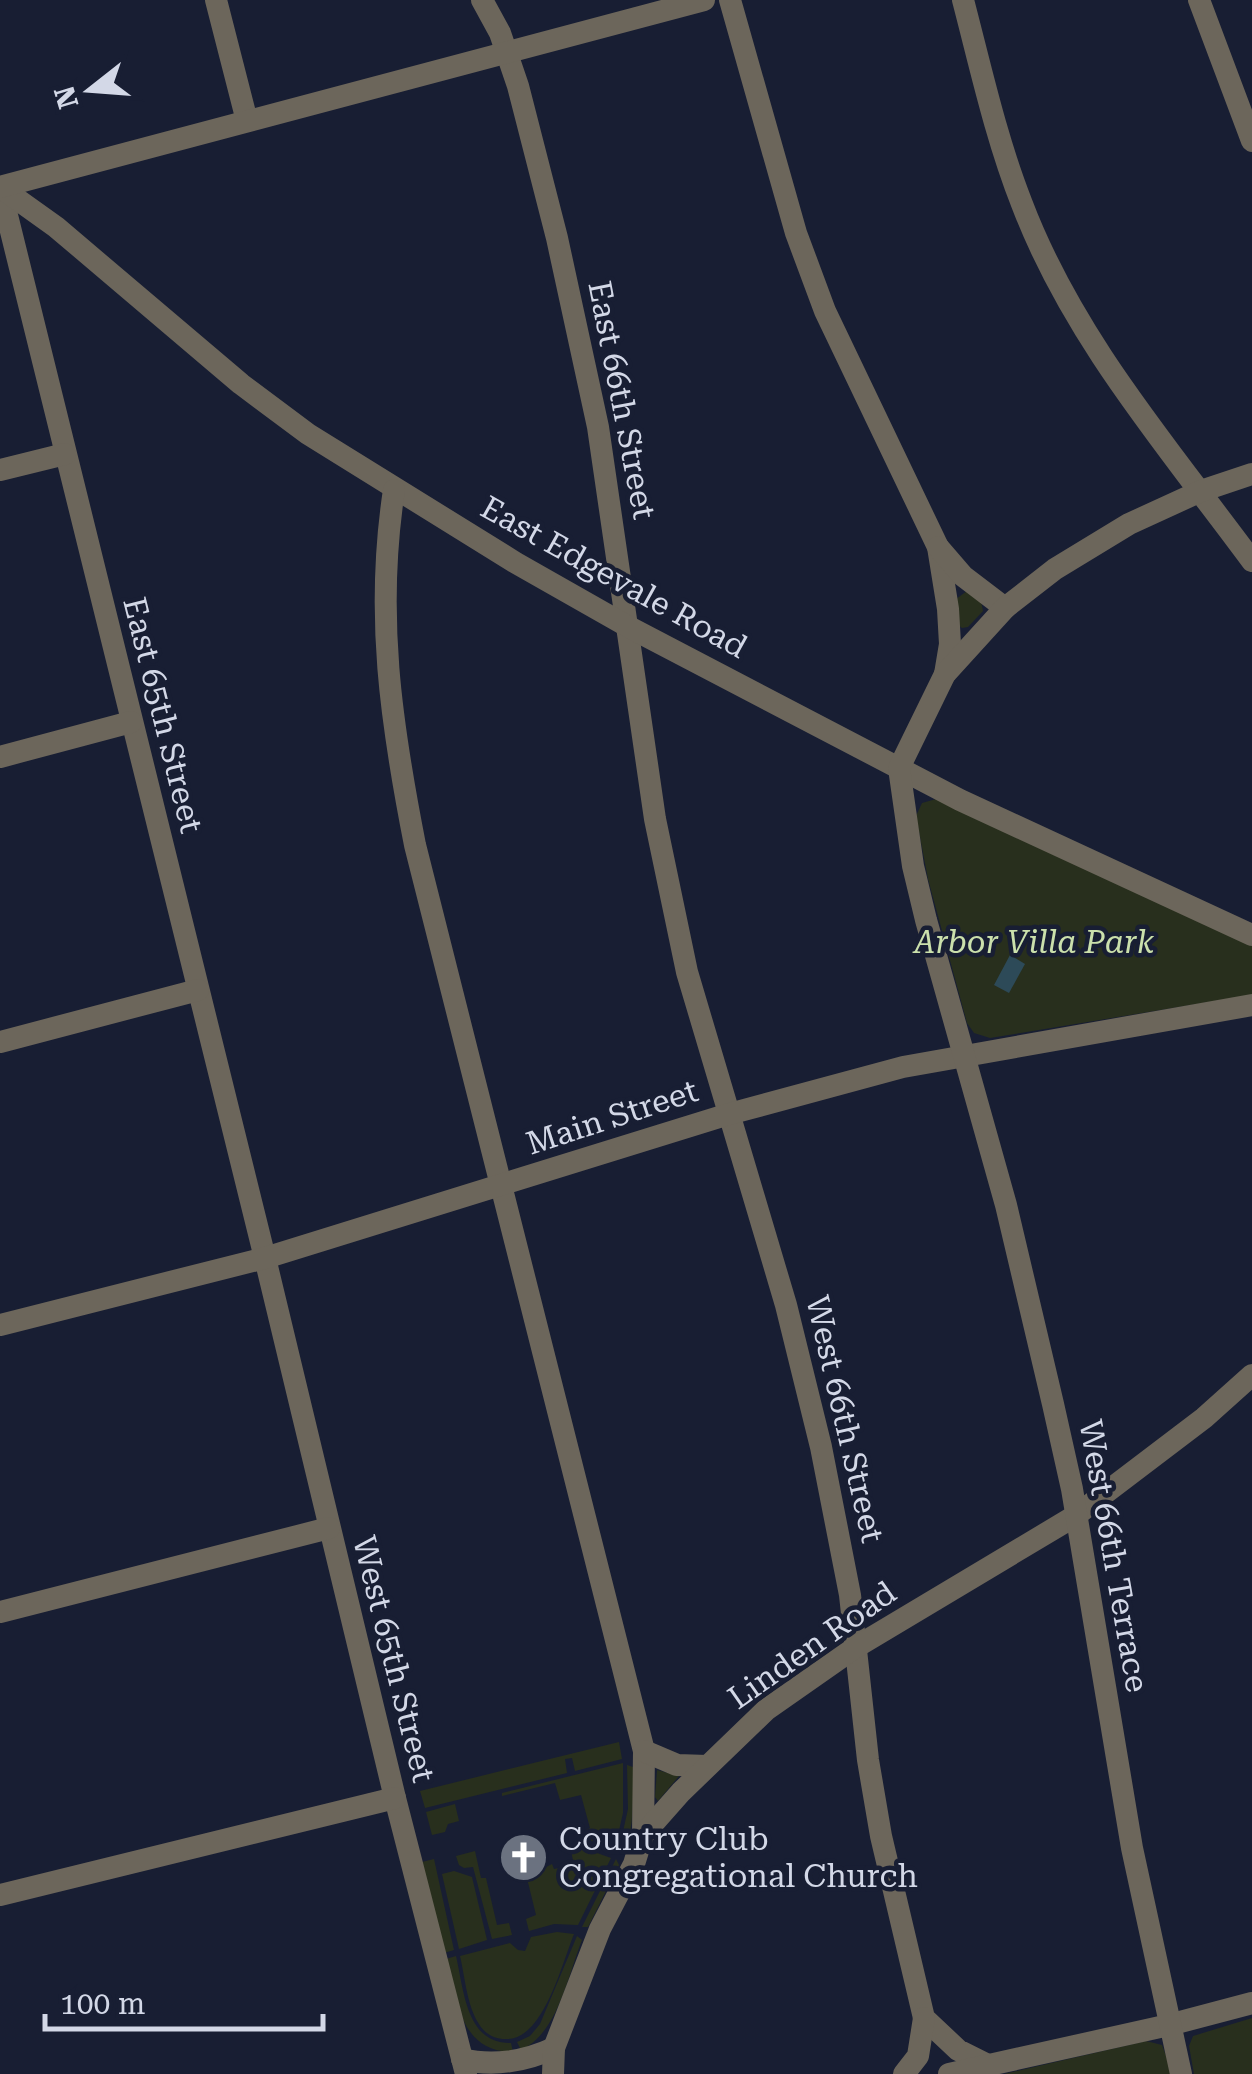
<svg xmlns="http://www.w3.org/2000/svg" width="1252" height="2074" font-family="'Roboto Serif',serif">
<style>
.green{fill:#282f1d}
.water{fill:#2d4a58}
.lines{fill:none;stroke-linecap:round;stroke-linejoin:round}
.minor{stroke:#6c665b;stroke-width:22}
.labels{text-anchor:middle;stroke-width:9;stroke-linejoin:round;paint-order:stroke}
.street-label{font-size:32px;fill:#d3d8e7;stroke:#181e33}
.park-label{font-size:32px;font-style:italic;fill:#cbe0ac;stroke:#181e33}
.poi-label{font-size:32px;fill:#d3d8e7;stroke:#181e33;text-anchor:start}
</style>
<rect width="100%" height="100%" fill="#181e33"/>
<g class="green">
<polygon points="967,591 981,601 983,611 968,627 962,628 958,625 956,599"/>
<polygon points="936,799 1252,946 1252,995 990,1038 974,1033 967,1023 928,879 916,816 922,803"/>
<polygon points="619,1742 622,1759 575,1771 572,1758 565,1759 567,1773 425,1808 420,1791"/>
<polygon points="623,1763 623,1813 614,1852 588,1839 586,1830 590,1828 581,1795 560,1800 555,1783 502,1796 502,1793"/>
<path d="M627 1765 633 1767C633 1796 635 1825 624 1853L618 1854 628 1809Z"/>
<polygon points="657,1770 679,1776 658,1801 655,1797"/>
<polygon points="455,1804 459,1821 448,1824 445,1832 432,1835 426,1812"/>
<polygon points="583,1848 611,1858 578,1925 554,1924 529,1931 526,1919 536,1915 525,1870 537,1872 552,1864 554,1869 574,1865 571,1851"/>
<polygon points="475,1851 481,1878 486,1878 497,1925 509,1923 512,1935 492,1939 473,1867 464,1868 459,1865 456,1856"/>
<polygon points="434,1859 454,1950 444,1953 422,1862"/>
<polygon points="616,1859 619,1865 588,1927 582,1927"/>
<polygon points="454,1871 472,1877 487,1940 459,1949 442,1874"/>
<path d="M557 1932 574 1934C562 1963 543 2042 505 2039 494 2039 484 2033 479 2024 467 2006 465 1977 460 1956L510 1943 518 1950 525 1951 531 1937Z"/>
<path d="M577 1936 582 1940C568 1975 558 2033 521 2050L517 2042 530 2036 540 2024Z"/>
<path d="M456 1956C464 1990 466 2044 511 2043L513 2052C460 2052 457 2000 446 1959Z"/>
<polygon points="1252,2018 1252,2074 1194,2074 1189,2046 1193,2036"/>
<polygon points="1146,2041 1162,2045 1173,2074 1004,2074"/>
</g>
<polygon class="water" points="1010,955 1025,964 1009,993 994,985"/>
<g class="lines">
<g class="minor">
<polyline points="216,0 247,121"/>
<polyline points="482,0 500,33 518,86 557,238 598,427 655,819 687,972 786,1305 821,1447 850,1595 868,1760 881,1836 924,2018 958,2050 988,2065"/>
<polyline points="730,0 796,233 825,311 938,547 948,609 950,644 945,674"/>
<path d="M963 0C981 69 996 138 1022 204 1073 338 1168 447 1252 561"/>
<polyline points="1199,0 1252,141"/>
<polyline points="0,187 265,1258 395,1798 466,2074"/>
<polyline points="0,187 56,227 241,384 308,434 516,563 627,626 960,800 1252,935"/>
<polyline points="0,187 704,0"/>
<polyline points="0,470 65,454"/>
<path d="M394 490C375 614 391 723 415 845L644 1751 643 1835"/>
<polyline points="938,547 963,576 1005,608"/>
<polyline points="0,757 131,722"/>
<polyline points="0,1042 198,990"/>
<polyline points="0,1325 265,1258 729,1114 903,1067 1252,1005"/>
<polyline points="0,1612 329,1528"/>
<polyline points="644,1751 677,1765 707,1766"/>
<polyline points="0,1895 395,1798"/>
<path d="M462 2059C493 2067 526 2061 554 2048"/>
<polyline points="553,2074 554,2048 600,1929 634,1864 643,1835 681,1792 766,1710 856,1647 1075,1516 1204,1418 1252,1375"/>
<polyline points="904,2074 918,2056 924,2018"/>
<polyline points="949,2074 1169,2025 1252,2003"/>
<polyline points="1181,2074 1132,1848 1072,1489 1053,1404 1006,1205 926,920 913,866 899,768 945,674 1005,608 1055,569 1129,524 1201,491 1252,474"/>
</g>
</g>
<defs>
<symbol id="church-disc" viewBox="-11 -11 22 22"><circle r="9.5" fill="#6b7280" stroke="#181e33"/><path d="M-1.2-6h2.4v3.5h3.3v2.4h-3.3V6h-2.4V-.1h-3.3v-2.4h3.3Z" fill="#fff"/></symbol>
</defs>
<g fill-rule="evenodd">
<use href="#church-disc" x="496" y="1830" width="55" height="55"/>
</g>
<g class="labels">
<g class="street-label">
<text transform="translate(622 400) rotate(79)" y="11">East 66th Street</text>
<text transform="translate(614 577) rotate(29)" y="11">East Edgevale Road</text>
<text transform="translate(163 715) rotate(76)" y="11">East 65th Street</text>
<text transform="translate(612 1117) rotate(-18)" y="11">Main Street</text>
<text transform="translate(845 1419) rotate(77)" y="11">West 66th Street</text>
<text transform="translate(1114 1556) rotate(80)" y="11">West 66th Terrace</text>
<text transform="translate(812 1645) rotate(-35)" y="11">Linden Road</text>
<text transform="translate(394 1659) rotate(76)" y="11">West 65th Street</text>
</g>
<g class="park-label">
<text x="1034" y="953">Arbor Villa Park</text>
</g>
<g class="poi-label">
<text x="559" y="1850">Country Club<tspan x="559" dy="37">Congregational Church</tspan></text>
</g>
</g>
<g transform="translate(90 90) rotate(253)" stroke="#181e33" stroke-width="8" paint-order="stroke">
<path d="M0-8L18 38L0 25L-18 38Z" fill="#d3d8e7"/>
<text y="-15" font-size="28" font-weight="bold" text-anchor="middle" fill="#d3d8e7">N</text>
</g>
<path d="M45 2014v15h278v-15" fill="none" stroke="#d3d8e7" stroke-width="5"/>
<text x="60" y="2014" font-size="30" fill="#d3d8e7" stroke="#181e33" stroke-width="8" paint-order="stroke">100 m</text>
</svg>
